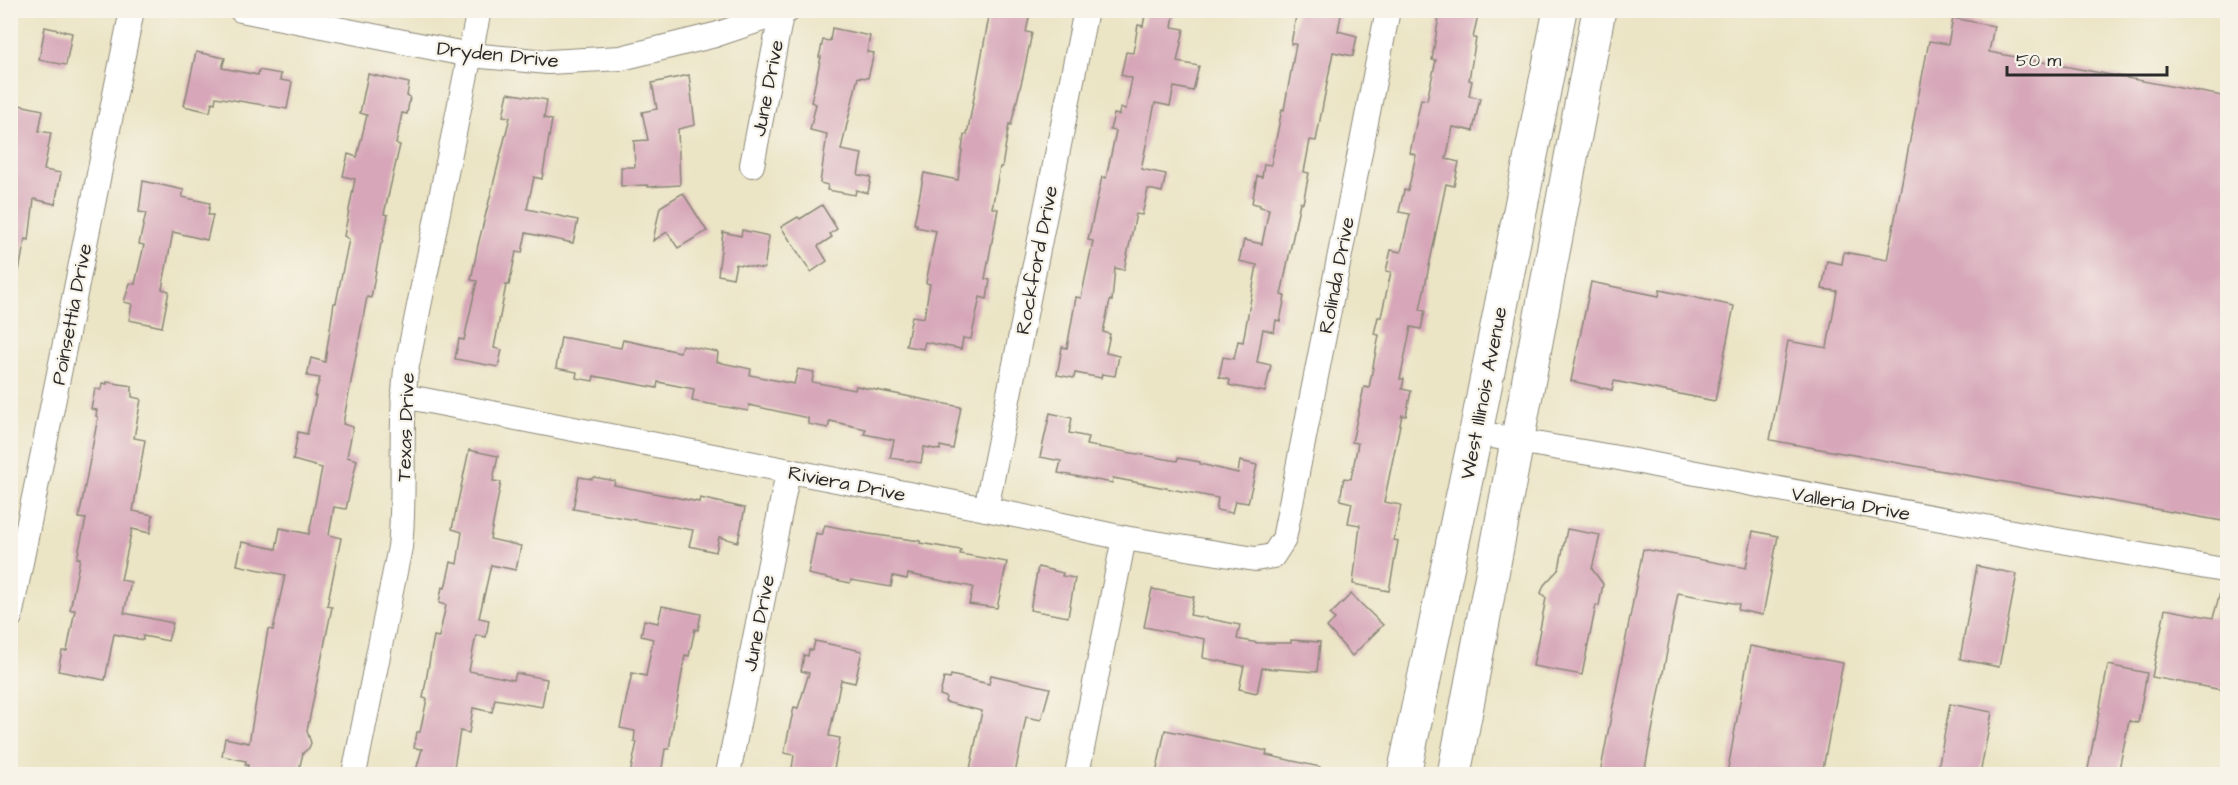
<svg xmlns="http://www.w3.org/2000/svg" width="2238" height="785" font-family="'Architects Daughter',sans-serif">
<style>
.building{fill:#d7a7b9}
.lines{fill:none;stroke-linecap:round;stroke-linejoin:round}
.street-casing{stroke:#8b8878;stroke-width:26}
.secondary-casing{stroke:#8b8878;stroke-width:35}
.street{stroke:#fff;stroke-width:24}
.secondary{stroke:#fff;stroke-width:33}
.labels{text-anchor:middle;stroke-width:4.5;stroke-linejoin:round;paint-order:stroke}
.street-label{font-size:20px;fill:#2b2b2b;stroke:#f7f3e8}
</style>
<rect width="100%" height="100%" fill="#f7f3e8"/>
<filter id="ink" filterUnits="userSpaceOnUse"><feTurbulence type="fractalNoise" baseFrequency=".0167" numOctaves="2"/><feDisplacementMap in="SourceGraphic" scale="12" xChannelSelector="R" yChannelSelector="G"/><feConvolveMatrix kernelMatrix="1 2 1 2 8 2 1 2 1" color-interpolation-filters="sRGB"/></filter>
<filter id="wash" filterUnits="userSpaceOnUse"><feTurbulence type="fractalNoise" baseFrequency=".008" numOctaves="4" result="noise"/><feDisplacementMap in="SourceGraphic" scale="24" xChannelSelector="R" yChannelSelector="G"/><feGaussianBlur stdDeviation="1.35" result="paint"/><feColorMatrix in="noise" values="0 0 0 0 0 0 0 0 0 0 0 0 0 0 0 0 0 1.4 0 .05"/><feComposite in="paint" operator="in"/></filter>
<g filter="url(#wash)">
<rect width="100%" height="100%" fill="#ebe4c5"/>
<g id="blocks">
<g class="building">
<polygon points="1146,10 1175,10 1172,27 1184,29 1177,62 1199,66 1193,91 1174,87 1170,106 1155,103 1141,169 1166,174 1162,192 1148,189 1142,215 1136,214 1124,270 1115,268 1112,301 1110,300 1103,332 1110,334 1106,353 1119,356 1115,376 1102,374 1101,378 1075,373 1074,378 1057,375 1062,347 1067,348 1076,297 1081,298 1093,241 1088,240 1102,177 1106,178 1116,131 1110,130 1114,114 1119,115 1120,108 1126,109 1132,78 1121,75 1126,52 1133,53 1138,25 1143,26"/>
<polygon points="1297,10 1342,10 1338,31 1357,36 1353,56 1333,52 1316,141 1310,140 1304,172 1309,173 1303,203 1300,202 1281,295 1285,296 1280,321 1276,320 1274,332 1263,329 1257,362 1271,365 1265,392 1233,386 1229,385 1230,380 1219,377 1223,357 1234,359 1238,341 1243,342 1257,265 1239,261 1244,240 1262,244 1269,209 1260,207 1260,205 1252,203 1257,176 1262,177 1264,164 1271,165 1282,109 1284,110 1296,44 1291,44"/>
<polygon points="1440,10 1479,10 1473,38 1476,38 1469,80 1472,81 1469,96 1480,98 1473,131 1453,127 1446,159 1459,162 1454,186 1446,184 1420,310 1425,311 1421,329 1411,327 1400,379 1404,379 1402,389 1411,391 1406,416 1402,415 1384,502 1401,505 1394,540 1398,541 1389,591 1353,584 1360,525 1348,523 1352,503 1340,500 1344,478 1351,479 1358,443 1352,442 1364,387 1369,388 1379,335 1374,334 1378,317 1381,317 1391,272 1386,271 1391,250 1401,252 1410,214 1399,212 1404,190 1408,191 1416,155 1410,153 1421,99 1427,100 1436,60 1432,60"/>
<polygon points="990,11 1029,18 1026,32 1032,33 1023,76 1011,125 1009,124 1002,167 1000,167 992,208 998,209 985,279 990,280 987,299 980,297 971,339 963,338 961,349 925,342 923,349 906,346 912,316 924,318 930,284 926,283 936,231 916,227 917,224 914,224 924,173 958,180 964,135 967,135"/>
<polygon points="1953,18 1994,26 1989,52 2228,97 2228,522 1770,440 1788,341 1827,348 1837,291 1822,289 1827,261 1842,264 1844,252 1887,260 1929,41 1948,44"/>
<polygon points="45,27 72,33 66,65 39,60"/>
<polygon points="832,28 870,36 867,52 874,53 868,78 858,77 841,150 862,154 858,175 871,177 868,193 856,190 855,195 827,190 828,185 820,183 827,134 810,130 816,104 811,102 821,57 819,57 823,40 830,41"/>
<polygon points="196,52 225,58 222,68 258,75 259,70 281,74 280,80 292,82 287,109 216,97 215,103 212,102 210,112 184,106"/>
<polygon points="368,74 409,83 407,96 410,97 407,114 402,113 396,144 400,145 384,214 388,215 382,243 381,243 371,298 367,297 343,424 353,427 347,457 357,460 346,509 334,507 329,535 341,538 327,606 332,607 307,731 311,743 309,748 303,753 298,774 246,774 248,765 245,765 246,761 222,756 225,738 249,743 268,629 273,630 285,575 237,565 242,542 276,549 280,528 309,534 322,468 293,460 298,432 307,434 316,396 314,396 320,378 307,376 311,358 325,362 334,303 336,303 349,239 344,236 355,179 343,176 348,154 357,157 367,115 360,113"/>
<polygon points="689,75 695,125 678,129 680,185 648,187 648,185 621,186 621,167 635,167 634,141 648,140 642,112 657,109 652,83"/>
<polygon points="508,93 547,100 544,118 552,120 542,179 534,177 527,209 578,220 573,243 526,233 522,253 516,252 509,285 506,285 494,348 502,350 498,367 455,359 459,339 464,340 477,281 471,280 478,245 510,117 503,116"/>
<polygon points="10,103 43,110 39,131 51,133 44,170 61,173 55,204 34,199 29,240 25,239 19,271 10,270"/>
<polygon points="143,181 184,190 182,197 210,203 208,215 213,215 207,240 173,232 162,289 169,291 162,327 129,320 132,304 124,302 130,283 135,284 144,245 139,244 146,213 139,212"/>
<polygon points="683,193 707,231 678,248 667,232 653,241 660,207"/>
<polygon points="822,205 837,229 830,234 832,237 818,246 827,261 811,272 781,227 798,217 800,219"/>
<polygon points="742,230 769,236 764,269 736,264 733,278 718,275 723,232 741,236"/>
<polygon points="1591,282 1659,296 1660,290 1734,306 1715,401 1614,381 1612,390 1571,381"/>
<polygon points="561,337 621,348 623,340 680,352 682,345 718,352 717,362 751,369 750,375 794,384 798,369 814,372 812,382 855,390 856,386 961,407 953,449 940,446 940,450 924,447 921,463 890,458 894,440 864,434 866,429 830,421 828,428 808,424 808,418 749,405 748,411 692,401 694,389 658,382 657,388 594,376 593,381 576,378 577,372 556,368"/>
<polygon points="107,382 132,386 132,397 141,399 134,438 145,440 133,511 153,515 150,533 132,529 121,580 131,582 124,613 173,623 168,641 143,636 143,640 114,634 105,680 58,671 62,651 67,651 75,610 70,610 80,558 77,558 86,519 79,518 98,417 96,416 97,410 91,409 95,389 101,390 102,383 107,384"/>
<polygon points="1050,413 1072,418 1069,433 1088,437 1086,445 1177,461 1178,458 1200,462 1200,464 1238,473 1240,461 1257,465 1248,503 1235,501 1232,513 1216,510 1218,498 1113,478 1112,483 1058,473 1061,461 1040,457"/>
<polygon points="469,450 498,456 493,481 501,482 490,539 521,546 516,570 491,565 479,618 489,620 486,637 476,635 469,671 514,680 516,673 547,679 542,707 495,699 492,712 473,708 469,733 460,731 453,774 415,774 422,749 414,748 417,732 420,732 427,699 423,698 431,652 434,636 439,637 446,605 439,603 442,587 445,588 451,562 457,564 462,532 452,529"/>
<polygon points="579,477 592,479 594,477 615,481 614,485 699,502 700,498 745,508 738,542 719,537 716,552 689,546 693,530 573,509"/>
<polygon points="825,525 869,534 920,541 920,543 961,550 960,554 1007,562 997,608 969,604 973,587 908,574 907,579 893,576 891,587 851,580 850,583 808,574 816,533 822,535"/>
<polygon points="1567,529 1600,535 1592,569 1603,584 1599,606 1596,605 1582,675 1533,666 1546,598 1541,593 1544,585 1559,569"/>
<polygon points="1753,531 1778,536 1763,615 1738,610 1739,604 1678,593 1644,774 1600,774 1643,549 1746,568"/>
<polygon points="1977,566 2017,574 1999,667 1960,659"/>
<polygon points="1038,567 1063,573 1062,576 1075,578 1068,617 1030,610"/>
<polygon points="2222,586 2228,587 2228,691 2152,677 2165,609 2213,618"/>
<polygon points="1152,589 1194,597 1190,615 1240,625 1237,639 1258,643 1291,643 1291,640 1320,642 1317,672 1262,668 1257,693 1239,689 1244,666 1203,658 1205,639 1144,627"/>
<polygon points="1351,594 1383,625 1352,656 1327,627 1335,619 1330,615"/>
<polygon points="662,606 701,614 698,630 695,629 689,656 685,655 669,749 665,749 661,774 630,774 637,742 634,742 635,731 620,728 632,673 646,676 653,639 641,636 644,620 658,623"/>
<polygon points="815,641 862,651 855,683 841,680 829,736 840,738 833,774 792,768 794,755 784,753 794,707 798,708 809,673 801,671 804,655 808,656 809,650 813,650"/>
<polygon points="1750,646 1843,663 1822,774 1727,774"/>
<polygon points="2108,665 2147,673 2138,723 2129,721 2118,774 2087,774"/>
<polygon points="951,675 989,684 991,675 1050,688 1041,720 1026,717 1015,774 969,774 982,711 945,702 946,697 940,695 944,678 950,679"/>
<polygon points="1950,704 1992,712 1980,774 1937,774"/>
<polygon points="1165,730 1267,751 1266,755 1320,767 1319,774 1156,774"/>
</g>
</g>
</g>
<g filter="url(#ink)">
<use href="#blocks" fill-opacity="0" stroke="#8b8878" stroke-width="1.5"/>
<g class="lines">
<defs>
<g id="street">
<polyline points="241,10 470,55 548,62 621,58 715,35 789,10"/>
<polyline points="752,165 782,10"/>
<polyline points="403,396 986,509 1124,538 1255,559 1273,556 1284,539 1388,10"/>
<path d="M1476 432C1534 446 1592 452 1650 464 1842 502 2035 536 2228 571"/>
<polyline points="986,509 1086,10"/>
<polyline points="10,617 132,10"/>
<path d="M354 774 400 547C406 488 399 429 406 370L479 10"/>
<polyline points="728,774 788,472"/>
<polyline points="1077,774 1124,538"/>
</g>
<g id="secondary">
<polyline points="1404,774 1476,432 1560,10"/>
<polyline points="1454,774 1599,10"/>
</g>
</defs>
<use href="#street" class="street-casing"/>
<use href="#secondary" class="secondary-casing"/>
<use href="#street" class="street"/>
<use href="#secondary" class="secondary"/>
</g>
</g>
<g class="labels">
<g class="street-label">
<text transform="translate(498 54) rotate(6)" y="7">Dryden Drive</text>
<text transform="translate(767 88) rotate(-79)" y="7">June Drive</text>
<text transform="translate(1036 260) rotate(-79)" y="7">Rockford Drive</text>
<text transform="translate(1336 275) rotate(-79)" y="7">Rolinda Drive</text>
<text transform="translate(71 314) rotate(-79)" y="7">Poinsettia Drive</text>
<text transform="translate(1483 393) rotate(-79)" y="7">West Illinois Avenue</text>
<text transform="translate(405 427) rotate(-88)" y="7">Texas Drive</text>
<text transform="translate(847 483) rotate(11)" y="7">Riviera Drive</text>
<text transform="translate(1851 503) rotate(10)" y="7">Valleria Drive</text>
<text transform="translate(758 623) rotate(-79)" y="7">June Drive</text>
</g>
</g>
<rect width="2238" height="785" fill="none" stroke="#f7f3e8" stroke-width="36"/>
<path d="M2007 66v9h160v-9" fill="none" stroke="#2b2b2b" stroke-width="3"/>
<text x="2016" y="66" font-size="18" fill="#2b2b2b" stroke="#f7f3e8" stroke-width="4.5" paint-order="stroke">50 m</text>
</svg>
